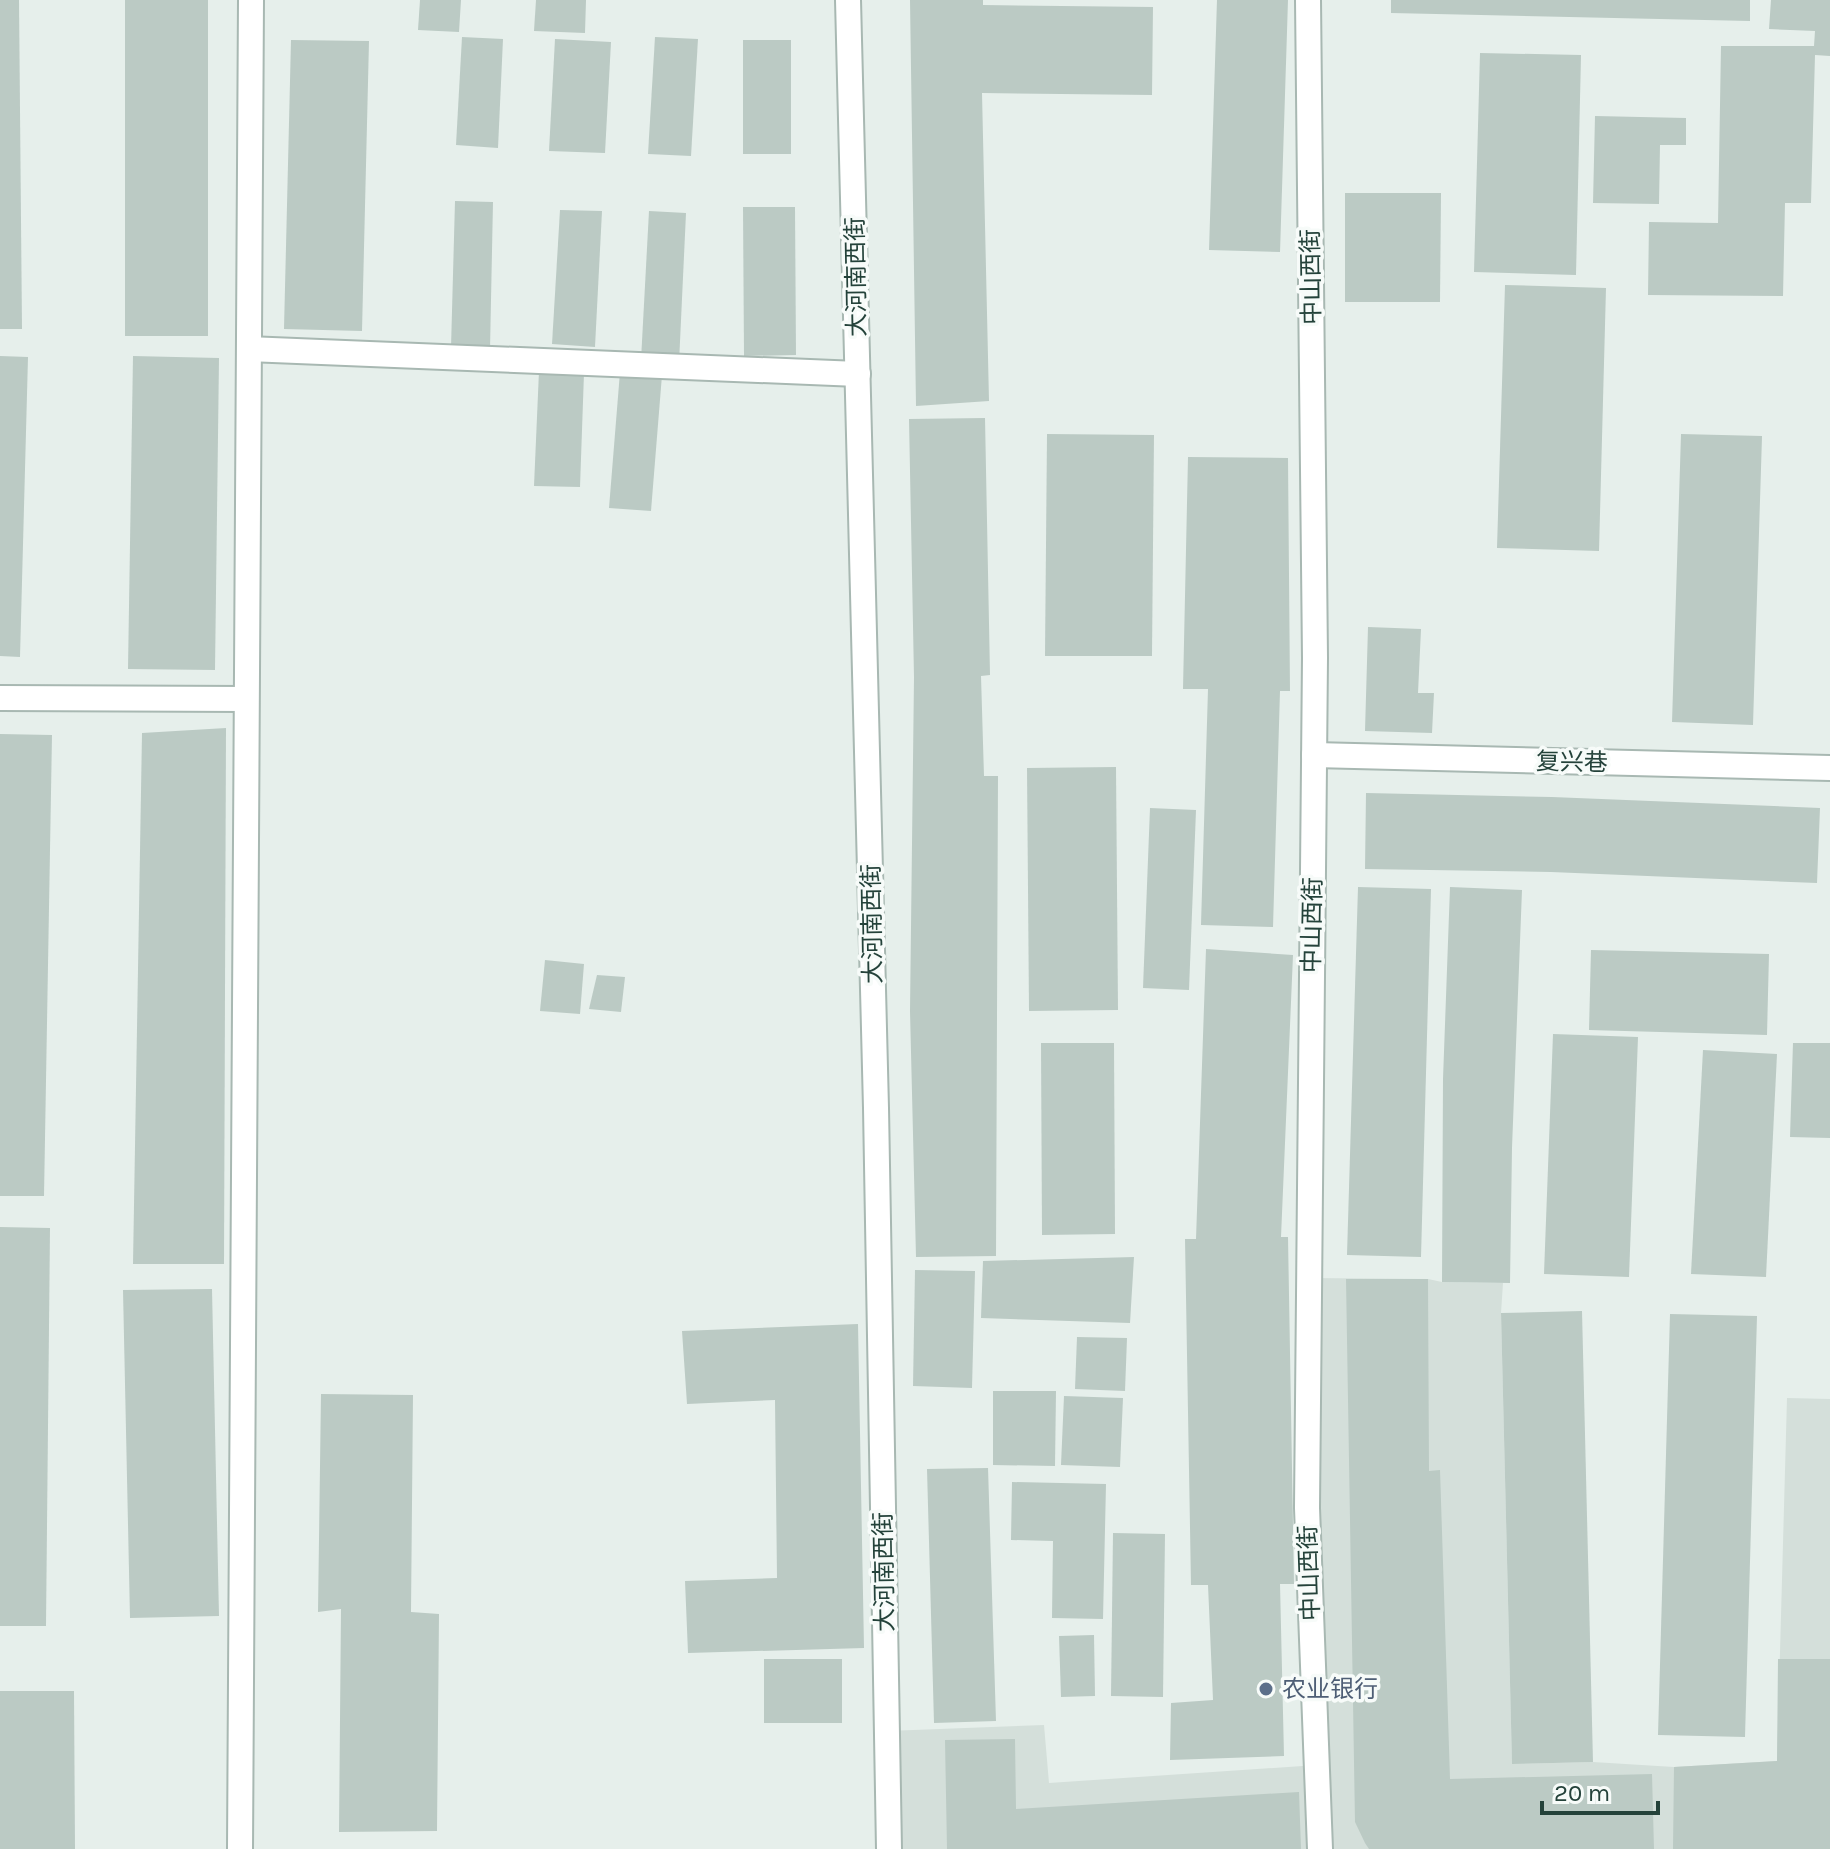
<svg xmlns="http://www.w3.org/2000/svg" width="1830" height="1849" font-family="Karla,'Noto Sans SC',sans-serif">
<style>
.built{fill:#d4dfda}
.building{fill:#bbcac4}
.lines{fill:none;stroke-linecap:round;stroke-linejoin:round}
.minor-casing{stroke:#a8b8b2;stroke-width:28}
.minor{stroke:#fff;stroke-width:24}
.service-dot{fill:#5c6f8a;stroke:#f7fbf9;stroke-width:3}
.labels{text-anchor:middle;stroke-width:7;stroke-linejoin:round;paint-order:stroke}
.street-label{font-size:24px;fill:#24423a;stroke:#f7fbf9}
.service-label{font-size:24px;fill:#4e5e75;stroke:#f7fbf9;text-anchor:start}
</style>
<rect width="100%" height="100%" fill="#e6efeb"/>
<polygon class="built" points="1309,1278 1428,1279 1442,1282 1503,1283 1501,1313 1512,1764 1593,1762 1674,1767 1777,1761 1787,1398 1830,1399 1830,1849 889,1849 887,1731 1044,1725 1049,1783 1317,1765"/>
<g class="building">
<polygon points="0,0 19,0 22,329 0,329"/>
<rect x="125" y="0" width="83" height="336"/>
<polygon points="420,0 461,0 459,32 418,30"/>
<polygon points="536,0 586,0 585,33 534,31"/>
<polygon points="910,0 983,0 983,5 1153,7 1152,95 982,93 989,401 916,406"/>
<polygon points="1217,0 1288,0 1280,252 1209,250"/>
<polygon points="1391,0 1750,0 1750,21 1391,13"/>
<polygon points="1771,0 1830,0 1830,56 1815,55 1811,203 1785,203 1783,296 1648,295 1649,222 1718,223 1721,46 1814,46 1815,31 1769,29"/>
<polygon points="462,37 503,39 498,148 456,145"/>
<polygon points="655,37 698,39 691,156 648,154"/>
<polygon points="555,39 611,42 605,153 549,151"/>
<polygon points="291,40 369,41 362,331 284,329"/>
<rect x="743" y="40" width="48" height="114"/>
<polygon points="1480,53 1581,55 1576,275 1474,272"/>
<polygon points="1595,116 1686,118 1686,145 1660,145 1659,204 1593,203"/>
<polygon points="1345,193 1441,193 1440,302 1345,302"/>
<polygon points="455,201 493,202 490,349 451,348"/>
<polygon points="743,207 795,207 796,355 744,356"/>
<polygon points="560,210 602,211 595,347 552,344"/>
<polygon points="649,211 686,213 679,363 641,360"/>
<polygon points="1505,285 1606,288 1599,551 1497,548"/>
<polygon points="0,356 28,357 20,657 0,656"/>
<polygon points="133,356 219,358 215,670 128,669"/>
<polygon points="539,371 584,373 580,487 534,486"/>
<polygon points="620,372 662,375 651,511 609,508"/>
<polygon points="985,418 990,675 981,676 984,776 998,776 996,1256 916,1257 910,1011 914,677 909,419"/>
<polygon points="1047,434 1154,435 1152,656 1045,656"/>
<polygon points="1681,434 1762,436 1753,725 1672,722"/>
<polygon points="1188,457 1288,458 1290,691 1280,691 1273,927 1201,925 1208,689 1183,689"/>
<polygon points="1368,627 1421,629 1418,693 1434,693 1432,733 1365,731"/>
<polygon points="226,728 224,1264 133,1264 142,733"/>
<polygon points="0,734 52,735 44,1196 0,1196"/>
<polygon points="1116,767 1118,1010 1029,1011 1027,768"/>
<polygon points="1366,793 1552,797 1820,808 1817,883 1551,872 1365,869"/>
<polygon points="1150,808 1196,810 1189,990 1143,988"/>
<polygon points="1358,887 1431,889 1421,1257 1347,1255"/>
<polygon points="1450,887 1522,890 1512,1148 1510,1283 1442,1282 1443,1079"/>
<polygon points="1206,949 1293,955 1281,1237 1288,1237 1294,1584 1280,1584 1284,1756 1170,1760 1171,1703 1213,1700 1208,1585 1191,1585 1185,1239 1196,1239"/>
<polygon points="1591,950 1769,954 1767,1035 1589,1030"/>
<polygon points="545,960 584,964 580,1014 540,1011"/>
<polygon points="597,975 625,977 621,1012 589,1009"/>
<polygon points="1553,1034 1638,1037 1629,1277 1544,1274"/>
<polygon points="1041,1043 1114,1043 1115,1234 1042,1235"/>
<polygon points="1793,1043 1830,1043 1830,1138 1790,1137"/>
<polygon points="1703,1050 1777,1054 1766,1277 1691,1274"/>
<polygon points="0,1227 50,1228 46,1626 0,1626"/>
<polygon points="1134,1257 1130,1323 981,1318 983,1261"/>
<polygon points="915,1270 975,1271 972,1388 913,1386"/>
<polygon points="1346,1279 1428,1279 1429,1471 1440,1470 1450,1779 1652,1774 1654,1849 1369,1849 1365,1843 1355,1822"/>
<polygon points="212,1289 219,1616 130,1618 123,1290"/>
<polygon points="1582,1311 1593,1762 1512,1764 1501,1313"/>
<polygon points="1670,1314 1757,1316 1745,1737 1658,1735"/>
<polygon points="858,1324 864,1648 688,1653 685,1581 777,1578 775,1400 687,1404 682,1331"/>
<polygon points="1077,1337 1127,1338 1125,1391 1075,1389"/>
<polygon points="993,1391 1056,1391 1055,1466 993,1465"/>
<polygon points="321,1394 413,1395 411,1612 439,1614 437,1831 339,1832 341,1609 318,1612"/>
<polygon points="1064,1396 1123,1398 1120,1467 1061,1465"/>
<polygon points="988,1468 996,1721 934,1723 927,1469"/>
<polygon points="1012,1482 1106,1484 1103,1619 1052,1618 1053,1541 1011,1540"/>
<polygon points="1113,1533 1165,1534 1163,1697 1111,1696"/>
<polygon points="1094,1635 1095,1696 1061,1697 1059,1636"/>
<rect x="764" y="1659" width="78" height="64"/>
<polygon points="1778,1659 1830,1659 1830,1849 1673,1849 1674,1767 1777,1761"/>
<polygon points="0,1691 74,1691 75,1849 0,1849"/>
<polygon points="1015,1739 1016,1809 1299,1792 1301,1849 947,1849 945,1740"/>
</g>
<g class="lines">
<defs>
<g id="minor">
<polyline points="848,0 876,1108 889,1849"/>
<polyline points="1308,0 1315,658 1307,1508 1320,1849"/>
<polyline points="249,349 858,374"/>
<polyline points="0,698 246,699"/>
<polyline points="1314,755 1830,768"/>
<polyline points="240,1849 251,0"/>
</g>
</defs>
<use href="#minor" class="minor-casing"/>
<use href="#minor" class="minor"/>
</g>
<circle class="service-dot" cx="1266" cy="1689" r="8"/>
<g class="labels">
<g class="street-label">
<text transform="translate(856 277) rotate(-91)" y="8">大河南西街</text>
<text transform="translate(1311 277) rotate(-91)" y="8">中山西街</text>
<text transform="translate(1572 762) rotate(1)" y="8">复兴巷</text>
<text transform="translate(872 924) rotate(-91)" y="8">大河南西街</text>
<text transform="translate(1312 925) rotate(-89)" y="8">中山西街</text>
<text transform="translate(884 1572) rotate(-91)" y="8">大河南西街</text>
<text transform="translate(1309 1573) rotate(-92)" y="8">中山西街</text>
</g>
<g class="service-label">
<text x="1282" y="1697">农业银行</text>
</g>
</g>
<path d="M1542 1801v12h116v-12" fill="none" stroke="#24423a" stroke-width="4"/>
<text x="1554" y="1801" font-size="24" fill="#24423a" stroke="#f7fbf9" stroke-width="6" paint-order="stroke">20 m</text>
</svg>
